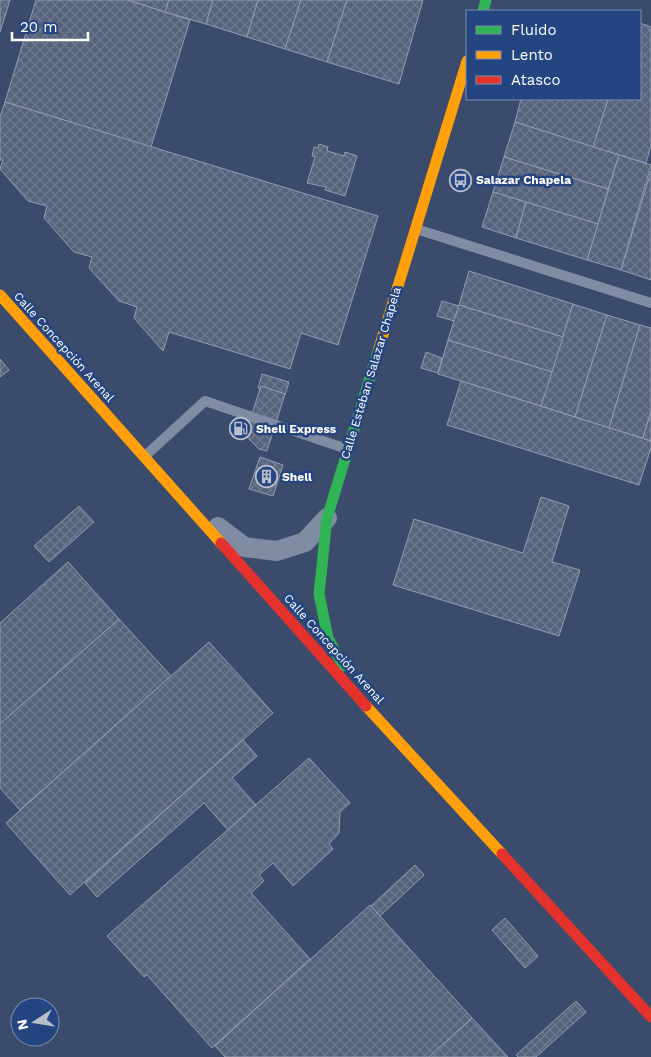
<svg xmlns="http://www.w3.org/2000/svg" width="651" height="1057" font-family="'Work Sans',sans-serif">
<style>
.building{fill:url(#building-cross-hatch);stroke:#939db0}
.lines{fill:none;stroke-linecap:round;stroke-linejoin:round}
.lane{stroke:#7f8ca1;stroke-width:10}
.street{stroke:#7f8ca1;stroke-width:20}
.fast{stroke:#30b455;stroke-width:11}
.slow{stroke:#ff9f0a;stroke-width:11}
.jam{stroke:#e5322d;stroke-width:11}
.labels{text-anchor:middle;stroke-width:5;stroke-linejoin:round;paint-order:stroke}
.poi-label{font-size:12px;font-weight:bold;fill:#fff;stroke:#254580;text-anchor:start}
.street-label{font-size:12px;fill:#fff;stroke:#254580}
</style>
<defs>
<pattern id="building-cross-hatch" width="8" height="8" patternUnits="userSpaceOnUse" patternTransform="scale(1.25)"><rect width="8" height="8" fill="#55637c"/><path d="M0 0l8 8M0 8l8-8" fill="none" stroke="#6e7a90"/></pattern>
</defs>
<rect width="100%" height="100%" fill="#3a4b6b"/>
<g class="building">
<polygon points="0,0 10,0 0,32"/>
<polygon points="36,0 128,0 190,20 151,147 5,102"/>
<polygon points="128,0 169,0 165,12"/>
<polygon points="169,0 213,0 206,24 165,12"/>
<polygon points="213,0 258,0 247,37 206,24"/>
<polygon points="258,0 301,0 285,49 247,37"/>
<polygon points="301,0 347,0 327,62 285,49"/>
<polygon points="347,0 423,0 399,84 327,62"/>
<polygon points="640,23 651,27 651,146 646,163 593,147 608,99 640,99"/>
<polygon points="521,99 608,99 593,147 515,122"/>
<polygon points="5,102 378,216 338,345 301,333 290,369 169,332 163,351 134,318 137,307 119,301 89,268 92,257 74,252 44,218 47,206 28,201 0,169 3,160 0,160 0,117"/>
<polygon points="515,122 619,155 608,189 504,157"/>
<polygon points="319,144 328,147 327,151 344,156 345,152 357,156 345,196 325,190 326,187 307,183 315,157 312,156 314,147 318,148"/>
<polygon points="619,155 651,165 621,270 587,260"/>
<polygon points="504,157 608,189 598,224 493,192"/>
<polygon points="651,171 651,280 621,270"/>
<polygon points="493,192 526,202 516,238 482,227"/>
<polygon points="526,202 598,224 587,260 516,238"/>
<polygon points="469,271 573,304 563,337 459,305"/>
<polygon points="442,301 459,306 454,321 437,316"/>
<polygon points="573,304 607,315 575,417 541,406"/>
<polygon points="459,305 563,337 552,372 448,340"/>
<polygon points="607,315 640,325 609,428 575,417"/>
<polygon points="640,325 651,328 651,411 643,438 609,428"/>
<polygon points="448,340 552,372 541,406 438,374"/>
<polygon points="426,352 442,358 438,373 421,368"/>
<polygon points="0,359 9,370 0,377"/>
<polygon points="262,374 289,382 285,395 258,388"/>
<polygon points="461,381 651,441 651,448 639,485 447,425"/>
<polygon points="261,386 285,394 267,451 259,449 245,435"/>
<polygon points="651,411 651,441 643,438"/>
<polygon points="260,457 283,465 273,496 249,489"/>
<polygon points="541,497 569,506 552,562 580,570 559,636 393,585 414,519 523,553"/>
<polygon points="79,506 94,522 49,562 34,546"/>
<polygon points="68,562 119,619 0,724 0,623"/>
<polygon points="119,619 171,676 20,810 0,788 0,724"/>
<polygon points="209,642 273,713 70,895 6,823"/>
<polygon points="243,740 257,756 232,778 256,805 228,830 204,803 97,897 85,883"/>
<polygon points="309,758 350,803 340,812 339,833 329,844 333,849 293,886 273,863 259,875 264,881 251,893 310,959 212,1048 147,975 144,977 107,936"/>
<polygon points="415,865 424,875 380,916 371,906"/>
<polygon points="370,905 472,1018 429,1057 225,1057 215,1046"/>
<polygon points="505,918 538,956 525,968 492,930"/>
<polygon points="576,1001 586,1012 536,1057 518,1057 516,1055"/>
<polygon points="472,1018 508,1057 429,1057"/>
</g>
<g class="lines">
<g class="lane">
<polyline points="416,229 651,303"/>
<polyline points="144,457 205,401 347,449"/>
</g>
<polyline class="street" points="218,527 244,547 277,551 305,542 327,518"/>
<g class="fast">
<polyline points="483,11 486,0"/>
<polyline points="343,666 328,638 319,594 327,518 379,348"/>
</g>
<g class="slow">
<polyline points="0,295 221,543"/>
<polyline points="379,348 467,61"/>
<polyline points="366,706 502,854"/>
</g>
<g class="jam">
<polyline points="221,543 366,706"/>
<polyline points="502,854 651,1017"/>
</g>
</g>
<defs>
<symbol id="bus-ring" viewBox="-11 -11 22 22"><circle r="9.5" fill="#254580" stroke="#bac0cb" stroke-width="1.5"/><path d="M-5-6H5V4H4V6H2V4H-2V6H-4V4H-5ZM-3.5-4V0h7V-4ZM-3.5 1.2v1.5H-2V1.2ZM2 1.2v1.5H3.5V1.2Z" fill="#bac0cb"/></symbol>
<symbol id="fuel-ring" viewBox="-11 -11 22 22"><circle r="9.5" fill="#254580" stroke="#bac0cb" stroke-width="1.5"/><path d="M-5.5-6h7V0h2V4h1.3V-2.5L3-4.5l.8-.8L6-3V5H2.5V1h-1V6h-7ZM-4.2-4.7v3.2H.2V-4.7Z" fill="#bac0cb"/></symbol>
<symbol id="building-ring" viewBox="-11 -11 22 22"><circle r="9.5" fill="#254580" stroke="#bac0cb" stroke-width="1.5"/><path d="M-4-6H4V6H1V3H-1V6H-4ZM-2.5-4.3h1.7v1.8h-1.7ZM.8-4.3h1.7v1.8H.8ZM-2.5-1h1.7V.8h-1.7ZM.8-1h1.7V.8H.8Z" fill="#bac0cb"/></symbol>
</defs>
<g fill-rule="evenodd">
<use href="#bus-ring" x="448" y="168" width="25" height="25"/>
<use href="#fuel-ring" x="228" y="416" width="25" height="25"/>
<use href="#building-ring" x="254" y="464" width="25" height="25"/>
</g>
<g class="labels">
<g class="poi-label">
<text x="476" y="184">Salazar Chapela</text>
<text x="256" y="433">Shell Express</text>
<text x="282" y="481">Shell</text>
</g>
<g class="street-label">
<text transform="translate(64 347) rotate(48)" y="4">Calle Concepción Arenal</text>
<text transform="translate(371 373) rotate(-73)" y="4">Calle Esteban Salazar Chapela</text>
<text transform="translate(334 649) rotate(48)" y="4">Calle Concepción Arenal</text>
</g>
</g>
<rect x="466" y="10" width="175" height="90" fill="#254580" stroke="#7c8fb3"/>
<rect x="476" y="26" width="25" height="8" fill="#30b455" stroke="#7c8fb3"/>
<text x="511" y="35" font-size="15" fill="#ffffff">Fluido</text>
<rect x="476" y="51" width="25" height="8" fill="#ff9f0a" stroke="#7c8fb3"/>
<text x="511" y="60" font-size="15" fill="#ffffff">Lento</text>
<rect x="476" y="76" width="25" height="8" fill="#e5322d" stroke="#7c8fb3"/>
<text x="511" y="85" font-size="15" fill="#ffffff">Atasco</text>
<g transform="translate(35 1022) rotate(258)"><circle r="24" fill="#254580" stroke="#7c8fb3"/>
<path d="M0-4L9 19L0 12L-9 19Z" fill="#bac0cb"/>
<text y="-8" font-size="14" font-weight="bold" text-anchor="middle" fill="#ffffff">N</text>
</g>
<path d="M12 32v8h76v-8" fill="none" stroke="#ffffff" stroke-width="2.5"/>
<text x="20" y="32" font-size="15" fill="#ffffff" stroke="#254580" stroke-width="4" paint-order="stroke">20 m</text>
</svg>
